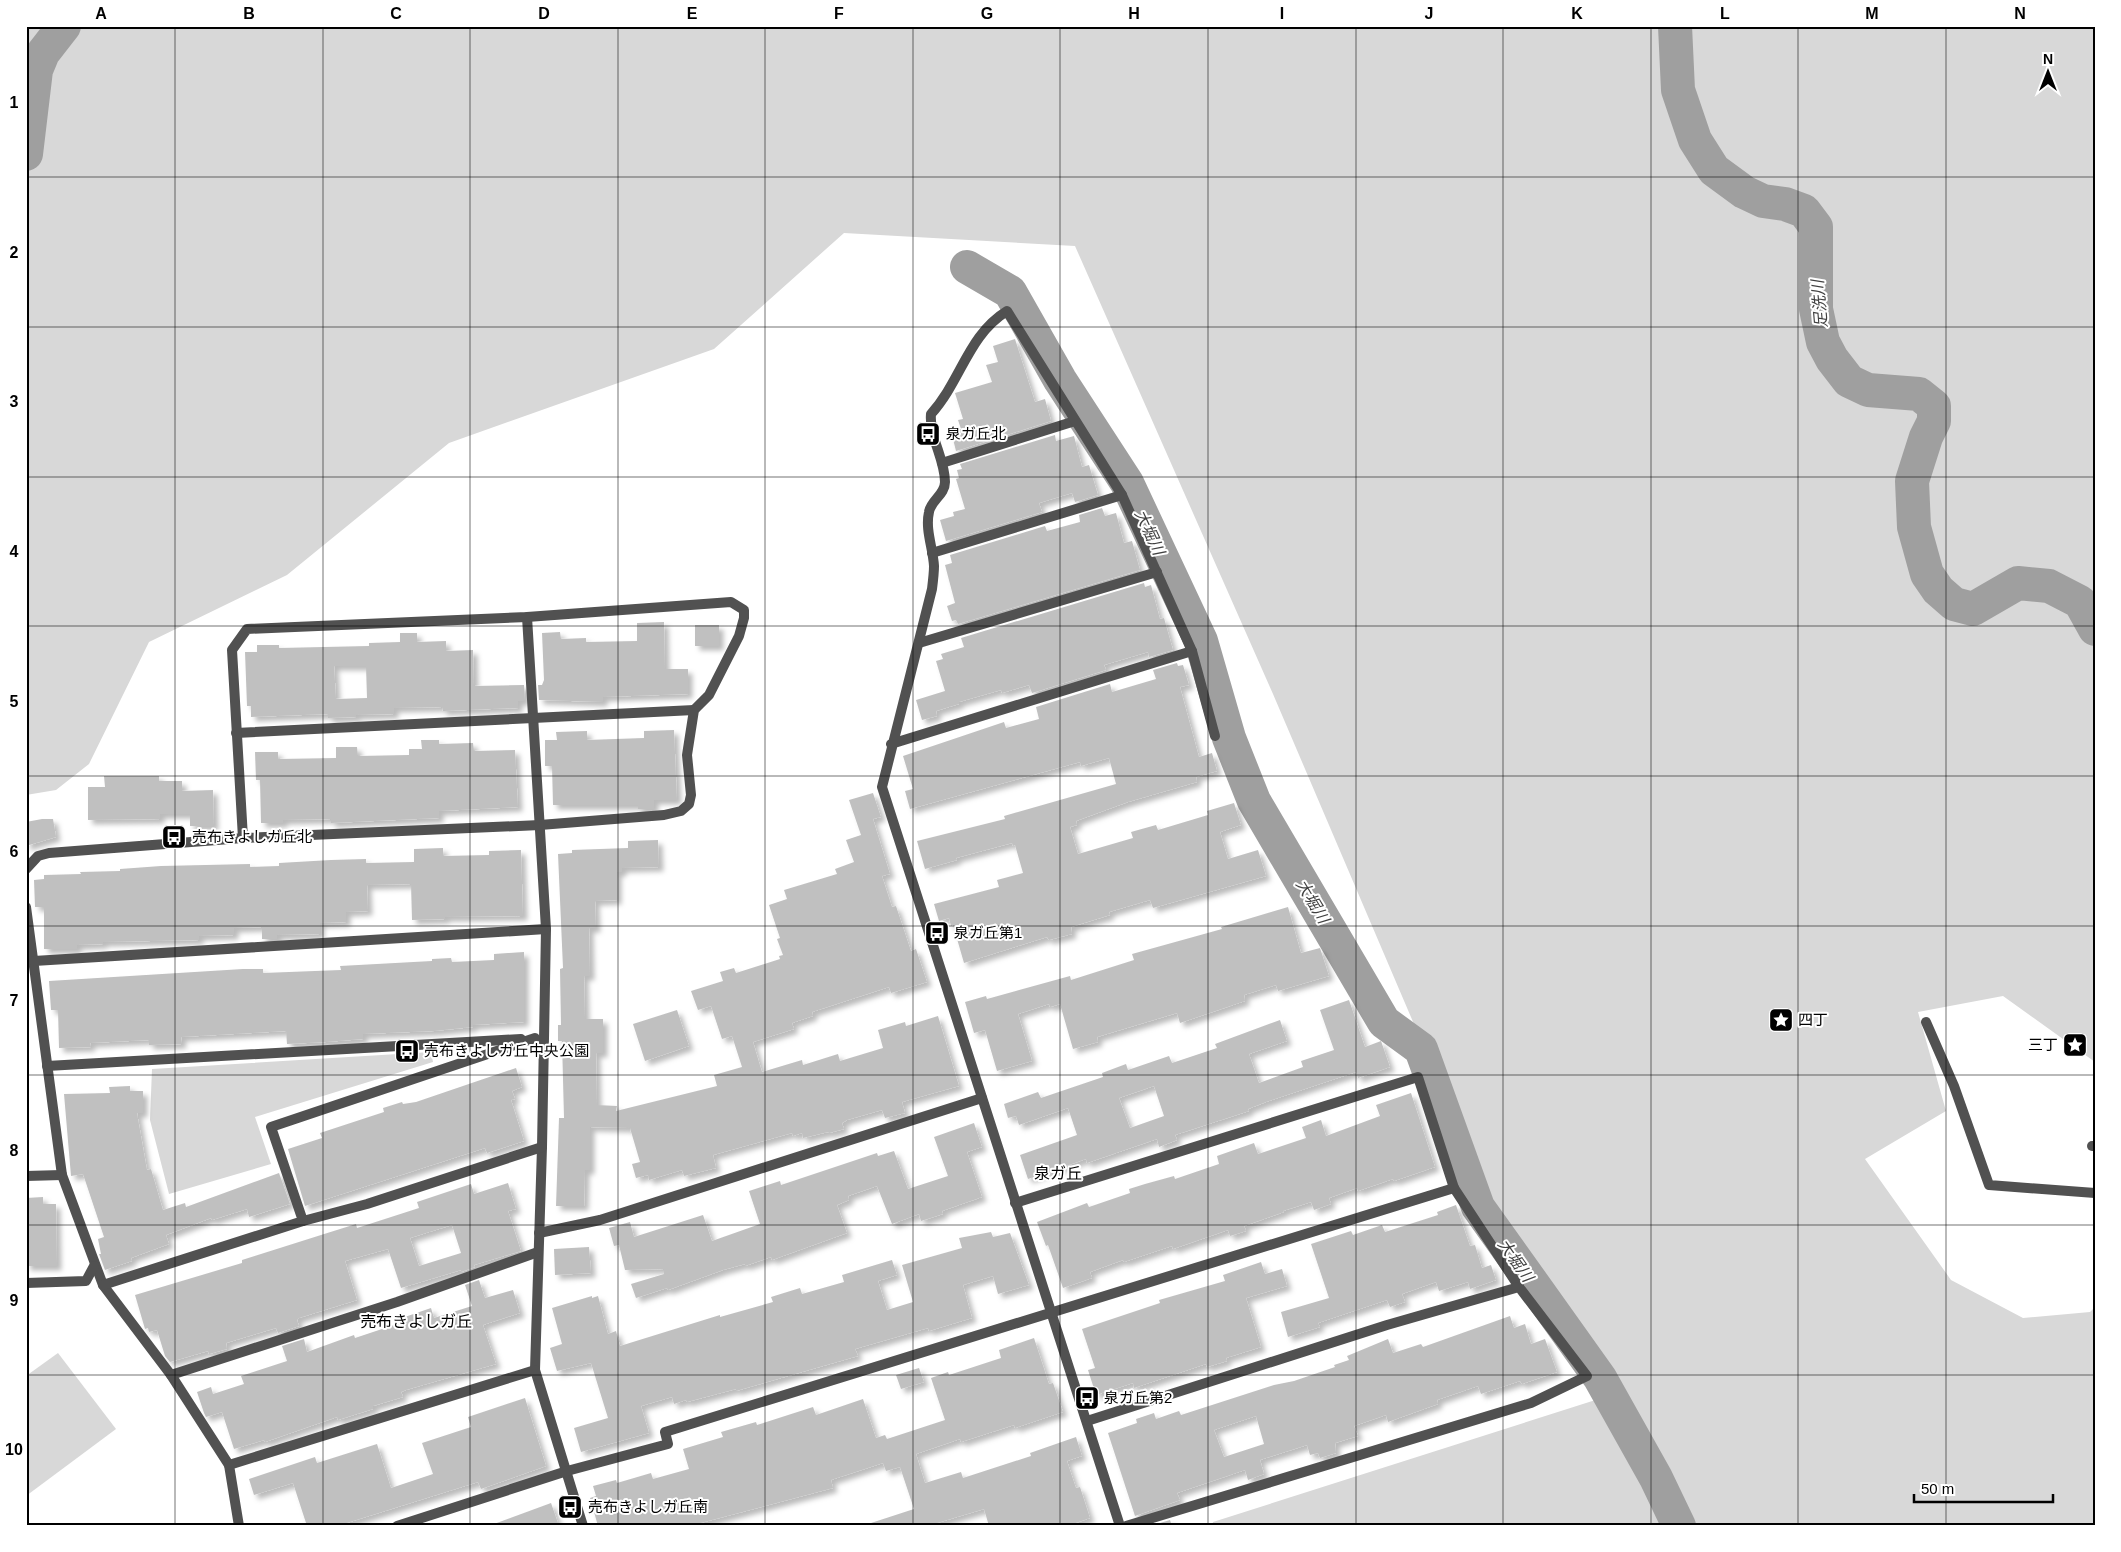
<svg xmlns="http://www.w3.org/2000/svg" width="2121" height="1552" font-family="Arial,'Noto Sans JP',sans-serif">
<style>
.green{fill:#d8d8d8}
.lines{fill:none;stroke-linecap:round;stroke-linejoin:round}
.river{stroke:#9f9f9f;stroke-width:34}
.building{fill:#c0c0c0;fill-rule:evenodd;filter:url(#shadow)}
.minor{stroke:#515151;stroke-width:10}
.grid{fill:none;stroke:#000;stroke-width:1;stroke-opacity:0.55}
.labels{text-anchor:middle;stroke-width:4;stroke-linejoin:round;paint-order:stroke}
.poi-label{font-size:15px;fill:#000;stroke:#fff;text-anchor:start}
.water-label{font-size:16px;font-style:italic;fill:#404040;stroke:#fff}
.neighbourhood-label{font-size:16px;fill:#000;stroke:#fff}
.neatline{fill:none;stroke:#000;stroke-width:2}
.grid-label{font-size:16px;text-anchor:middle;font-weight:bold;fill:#000}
</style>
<defs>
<filter id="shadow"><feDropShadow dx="4.5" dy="4.5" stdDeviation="2.5" flood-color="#0004"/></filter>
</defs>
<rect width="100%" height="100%" fill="#fff"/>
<g class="green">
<polygon points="26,26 2095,26 2095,1062 2003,996 1918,1012 1946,1111 1865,1159 1951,1280 2023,1318 2090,1312 2095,1307 2095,1526 1212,1526 1213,1522 1608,1396 1481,1181 1273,694 1075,246 844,233 714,349 449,443 287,575 149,642 89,764 56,790 26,795"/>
<polygon points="431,1052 433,1062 255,1117 271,1164 169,1194 150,1120 152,1069"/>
<polygon points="58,1353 116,1429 26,1496 26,1376"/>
</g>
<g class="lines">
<g class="river">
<polyline points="1675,26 1678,90 1695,140 1714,170 1744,192 1763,201 1785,204 1804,211 1816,227 1816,309 1823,342 1832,359 1849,381 1868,390 1919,394 1934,406 1934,421 1926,437 1912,481 1914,527 1927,574 1938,590 1954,604 1973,609 2018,583 2049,586 2080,602 2095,629"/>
<polyline points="26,154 36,70 43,53 64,26"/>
<polyline points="967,267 1010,292 1060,380 1127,483 1201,641 1229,738 1254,801 1384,1022 1421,1049 1478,1207 1600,1378 1656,1478 1679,1526"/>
</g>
</g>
<g class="building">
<polygon points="1015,339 1035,402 1045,399 1051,421 956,451 951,431 961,429 958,420 963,419 955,393 992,382 986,365 998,362 993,346"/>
<polygon points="1055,435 1056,441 1074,436 1082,467 1089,465 1098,495 1075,502 1072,493 1039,503 1042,512 946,541 940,520 954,516 953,512 965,509 956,479 959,478 957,470 962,469 960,464"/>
<polygon points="1102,508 1105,516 1116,513 1124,543 1132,541 1140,570 958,624 956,620 952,621 947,606 955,603 945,565 952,563 950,555 1045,526 1047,531 1080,522 1079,515"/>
<polygon points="1144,583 1145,587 1151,585 1160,619 1164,618 1173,650 1149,657 1148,652 1104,665 1106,670 1032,693 1029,685 1002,693 1001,690 959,702 959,704 936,711 937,716 922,720 916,700 945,691 936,661 943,659 941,654 964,647 961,638"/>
<polygon points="664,622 665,669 688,669 688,694 603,697 603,702 539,700 538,685 542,685 544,680 542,633 560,632 561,639 586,638 586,642 637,641 637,623"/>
<rect x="695" y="625" width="24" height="21"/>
<path d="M400 633H417V642L446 641V651L473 650 474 686 524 685 525 701H518V708L443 711 442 707 394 708V714L356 715V717L328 718V714L251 717V706H247L245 652H257V645H279V648L369 646V643L400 642ZM334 666H366L367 698 336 699Z"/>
<polygon points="1177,663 1178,666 1183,665 1189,685 1180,687 1199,757 1212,753 1217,771 1196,777 1197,782 1128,802 1076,821 1077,825 1070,827 1078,854 1133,838 1131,832 1156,825 1158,830 1208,815 1207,811 1234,803 1241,825 1220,832 1228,859 1258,850 1266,876 1153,908 1150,900 1109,912 1110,915 1071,927 1072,934 1049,940 1047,937 964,963 953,925 951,926 949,918 939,921 934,904 999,887 997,880 1023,873 1015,845 1013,846 1012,843 956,858 957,860 925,869 917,841 1005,819 1004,816 1116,784 1109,758 1081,766 1080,762 910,809 905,791 913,789 903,756 1004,722 1006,728 1039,719 1036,707 1110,684 1112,692 1156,679 1153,670"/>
<polygon points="674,730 677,800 654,800 654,809 638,809 638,805 553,805 552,766 545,766 545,740 557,740 556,732 587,731 587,740 644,738 644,731"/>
<polygon points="421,740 439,740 439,744 473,743 474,751 515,750 518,807 439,811 439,818 331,823 331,819 283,820 283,823 261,823 260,780 256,780 255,752 278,752 278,759 336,758 336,747 357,747 358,756 409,755 409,749 422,749"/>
<polygon points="104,776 159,776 159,781 182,781 182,791 213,790 214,826 190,826 190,814 160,814 160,819 88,820 88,787 105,787"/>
<polygon points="873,793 881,817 873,819 890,874 882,876 892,907 896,906 911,951 916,949 927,982 891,993 889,987 812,1012 813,1016 792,1023 794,1029 753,1042 762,1072 802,1060 803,1065 838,1054 840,1061 883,1048 878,1030 905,1022 906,1026 938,1016 959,1086 902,1102 905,1113 885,1118 882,1110 847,1120 842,1123 844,1129 829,1133 828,1132 803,1138 802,1133 793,1136 792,1133 713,1155 716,1168 684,1176 682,1170 649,1180 648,1175 636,1178 632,1164 640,1162 630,1128 590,1127 590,1170 585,1170 584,1206 556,1206 559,1118 564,1118 562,1041 558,1041 558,1025 561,1025 560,969 563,968 558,854 572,853 572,850 628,848 628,841 658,840 659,867 622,868 622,872 617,872 617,900 595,901 596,928 589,928 590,976 584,976 585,1019 603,1019 603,1053 596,1053 597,1105 617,1106 616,1111 717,1086 714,1075 742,1067 732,1036 722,1039 711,1006 698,1010 691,991 723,981 720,972 734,968 736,973 780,959 779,956 783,955 777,939 780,938 769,905 787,899 784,890 837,874 835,869 854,862 846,840 861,835 849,800"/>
<polygon points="42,819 53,819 56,837 26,846 26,822"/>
<polygon points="443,848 443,856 489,855 489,851 521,850 523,916 445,917 445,919 412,920 411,884 367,885 368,911 346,912 346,922 320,923 320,934 277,935 277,939 262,939 262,927 234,928 234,935 199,936 199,940 103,942 103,944 77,945 77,949 44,949 44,907 35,907 34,880 44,879 44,875 81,874 80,872 120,871 120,869 161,866 250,864 250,867 279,866 279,863 331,860 366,859 366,863 414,862 414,849"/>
<polygon points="1288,907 1301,953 1320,948 1329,976 1278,991 1276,985 1244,995 1245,1001 1180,1023 1177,1013 1097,1037 1098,1042 1073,1049 1060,1004 1050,1007 1049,1004 1018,1014 1032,1061 997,1071 985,1030 974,1033 965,1002 986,996 987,999 1070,976 1071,980 1134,960 1132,954 1222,929 1221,927"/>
<polygon points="524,952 524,1022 473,1025 473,1027 434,1031 363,1034 363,1039 326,1042 287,1044 286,1031 181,1037 182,1044 149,1045 149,1040 90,1043 91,1047 59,1048 58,1010 51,1010 49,981 243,969 263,969 263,973 341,970 340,966 432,961 432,959 451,958 452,962 494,960 494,954"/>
<path d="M1349 1000 1365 1047 1381 1041 1390 1067 1358 1078 1356 1072 1266 1102 1248 1109 1249 1111 1175 1135 1177 1140 1159 1147 1157 1139 1087 1163 1086 1159 1028 1179 1020 1155 1077 1135 1068 1108 1019 1125 1016 1116 1008 1118 1004 1104 1038 1092 1041 1098 1103 1077 1102 1073 1126 1064 1128 1070 1169 1056 1172 1063 1217 1048 1215 1044 1280 1020 1287 1041 1249 1054 1259 1083 1303 1067 1301 1061 1334 1050 1320 1010ZM1154 1086 1164 1116 1130 1128 1119 1098Z"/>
<polygon points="677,1010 689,1046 645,1061 633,1024"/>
<polygon points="516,1068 522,1087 512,1091 515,1099 511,1100 524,1141 487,1153 485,1148 305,1206 288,1149 322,1138 320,1133 384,1112 383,1108 402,1102 403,1104 416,1102"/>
<polygon points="130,1086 130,1091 143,1091 143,1113 137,1113 147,1170 151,1169 163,1210 185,1203 186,1207 279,1173 290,1204 249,1217 247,1209 212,1220 211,1218 166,1235 169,1244 131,1258 132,1261 105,1270 99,1254 101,1254 98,1239 104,1237 83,1174 71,1176 64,1094 110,1093 109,1087"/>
<polygon points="1411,1093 1435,1167 1394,1181 1393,1179 1358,1191 1357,1188 1329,1198 1331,1204 1314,1210 1311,1202 1283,1211 1284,1212 1244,1226 1246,1231 1230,1236 1228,1230 1173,1249 1172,1246 1124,1262 1123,1260 1090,1272 1092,1278 1063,1288 1048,1245 1046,1246 1037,1222 1087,1203 1089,1207 1130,1193 1129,1189 1145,1184 1174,1176 1175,1179 1219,1164 1217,1156 1254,1143 1258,1154 1306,1138 1302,1127 1321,1120 1326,1136 1380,1116 1376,1105"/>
<polygon points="974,1123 982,1147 967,1152 982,1197 942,1211 943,1214 921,1221 919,1214 892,1224 877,1186 848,1196 849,1200 837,1205 847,1233 772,1260 771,1257 745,1266 745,1264 723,1270 668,1290 667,1288 636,1298 631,1284 664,1274 664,1269 625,1270 619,1245 614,1246 609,1228 630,1222 634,1237 703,1215 712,1241 760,1224 749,1191 780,1181 781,1185 877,1153 878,1156 894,1151 908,1189 948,1176 934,1137"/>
<path d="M508 1183 516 1209 508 1211 521 1251 474 1265 475 1267 461 1272V1270L401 1288 388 1249 345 1261 357 1300 299 1318 297 1320 299 1326 278 1333 276 1328 226 1343 227 1349 209 1354 208 1351 170 1362 165 1356 157 1330 149 1332 148 1328 145 1329 135 1295 242 1263V1260L321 1235 356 1224 357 1228 419 1208 417 1202 471 1184 474 1194ZM452 1225 461 1253 419 1266 410 1238Z"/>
<polygon points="43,1197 43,1204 56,1204 57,1266 26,1266 26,1198"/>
<polygon points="1456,1205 1470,1246 1475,1245 1482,1268 1491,1265 1496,1280 1470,1289 1468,1282 1439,1291 1436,1282 1402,1294 1405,1302 1390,1307 1387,1300 1318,1323 1320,1327 1288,1337 1281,1312 1329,1298 1311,1244 1351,1231 1353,1235 1382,1225 1385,1232 1438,1215 1437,1212"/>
<polygon points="991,1232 993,1237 1010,1233 1029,1285 998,1294 993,1276 963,1285 972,1318 929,1331 928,1328 855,1349 858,1356 736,1391 736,1389 687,1402 686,1400 674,1404 672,1397 641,1406 649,1433 581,1452 574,1428 608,1418 591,1363 557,1371 550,1348 562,1344 552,1308 592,1296 592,1298 598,1296 608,1334 616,1331 620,1346 720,1315 720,1317 773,1302 771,1297 800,1288 802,1294 844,1282 842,1275 892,1260 897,1275 878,1281 887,1310 913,1302 902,1265 962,1248 959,1238"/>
<polygon points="589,1247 591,1273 555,1275 554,1249"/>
<polygon points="1261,1262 1265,1274 1282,1269 1287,1286 1246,1298 1261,1347 1226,1358 1227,1361 1207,1367 1206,1364 1134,1388 1133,1383 1096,1395 1088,1370 1095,1368 1082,1329 1160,1303 1159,1300 1225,1281 1223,1275"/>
<polygon points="479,1280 485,1298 513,1290 520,1313 483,1325 496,1364 406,1390 401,1392 403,1397 373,1406 373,1409 338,1420 337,1417 265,1442 264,1440 234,1449 222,1412 206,1417 204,1413 197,1392 211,1387 213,1394 244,1384 241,1376 287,1361 282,1346 304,1339 307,1352 354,1335 355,1338 397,1324 396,1320 431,1308 434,1318 472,1306 465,1285"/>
<path d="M1510 1316 1514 1328 1525 1324 1531 1344 1545 1339 1557 1372 1522 1384 1520 1381 1481 1394 1478 1386 1437 1400 1438 1404 1388 1422 1386 1415 1354 1426 1358 1436 1335 1443 1336 1453 1320 1458 1318 1453 1310 1455 1307 1445 1260 1460 1264 1474 1248 1480 1245 1470 1177 1493 1180 1500 1135 1516 1108 1433 1137 1423 1136 1419 1154 1413 1156 1419 1179 1411 1181 1415 1274 1385 1294 1381 1335 1367 1334 1365 1349 1360 1347 1356 1388 1339 1393 1353 1421 1344 1423 1347ZM1256 1416 1264 1444 1224 1457 1214 1430Z"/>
<polygon points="1034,1338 1049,1384 1053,1383 1063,1412 1015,1428 1014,1425 961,1442 960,1439 916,1454 925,1483 961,1472 963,1478 1031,1456 1030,1453 1076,1437 1082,1456 1067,1461 1076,1488 1080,1487 1090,1518 1067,1526 989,1526 984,1509 927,1526 872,1526 871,1523 914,1509 900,1467 886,1471 883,1463 831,1480 833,1488 689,1526 598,1526 590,1498 596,1496 593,1486 616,1480 617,1483 651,1473 653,1479 689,1469 683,1449 723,1437 721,1432 756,1422 757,1425 813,1407 816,1415 863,1399 876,1438 885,1435 887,1439 945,1420 931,1378 948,1372 949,1375 1001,1358 999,1350"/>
<polygon points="919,1368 924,1382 901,1389 896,1375"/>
<polygon points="525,1398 546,1466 481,1489 478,1482 337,1526 307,1526 293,1483 254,1495 249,1479 315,1457 317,1463 377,1444 391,1488 433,1474 422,1443 471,1427 468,1417"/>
<polygon points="551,1503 559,1526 495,1526 494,1524"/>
<polygon points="1170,1520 1172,1526 1150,1526"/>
</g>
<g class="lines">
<g class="minor">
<polyline points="942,463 1075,421"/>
<polyline points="932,553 1122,495"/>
<polyline points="527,617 546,929 542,1147 535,1370 583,1526"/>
<polyline points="919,643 1157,572"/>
<polyline points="1192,651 1215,736"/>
<polyline points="236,733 694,710"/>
<path d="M891 744 1192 651 1122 495 1007 311C968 335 961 381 931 414 929 437 945 459 945 482 945 495 931 500 929 512 925 530 933 548 934 566 934 573 933 581 932 589L882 787 1120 1526"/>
<polyline points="26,869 38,856 49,853 243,838 540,825 664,815 681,811 689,804 691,795 687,755 694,710 709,695 739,636 744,618 744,610 731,602 527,617 247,629 232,650 243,838"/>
<polyline points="26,907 62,1175 103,1285 171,1375 397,1302 538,1252"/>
<polyline points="34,961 546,929"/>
<polyline points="1926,1022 1954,1086 1989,1185 2095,1193"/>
<polyline points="47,1066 521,1039"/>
<polyline points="2092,1146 2095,1146"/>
<polyline points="26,1176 62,1175"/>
<polyline points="1454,1188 1519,1287"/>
<polyline points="303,1221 367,1204 542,1147"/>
<polyline points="539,1233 600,1220 982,1098"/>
<polyline points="26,1283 86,1281 94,1266"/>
<polyline points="103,1285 303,1221 271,1127 535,1038"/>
<polyline points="171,1375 229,1465"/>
<polyline points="1087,1421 1387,1325 1519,1287 1587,1376 1531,1403 1126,1526"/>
<polyline points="239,1526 229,1465 535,1370"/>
<polyline points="397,1526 567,1471 668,1444 665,1432 1454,1188 1418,1077 1015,1203"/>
</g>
</g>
<path class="grid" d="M175 26V1526M323 26V1526M470 26V1526M618 26V1526M765 26V1526M913 26V1526M1060 26V1526M1208 26V1526M1356 26V1526M1503 26V1526M1651 26V1526M1798 26V1526M1946 26V1526M26 177H2095M26 327H2095M26 477H2095M26 626H2095M26 776H2095M26 926H2095M26 1075H2095M26 1225H2095M26 1375H2095"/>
<defs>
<symbol id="bus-square" viewBox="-11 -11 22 22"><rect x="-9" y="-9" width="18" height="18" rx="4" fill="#000" stroke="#fff"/><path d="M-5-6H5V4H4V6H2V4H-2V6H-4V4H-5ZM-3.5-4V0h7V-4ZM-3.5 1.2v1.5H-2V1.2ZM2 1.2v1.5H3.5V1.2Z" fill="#fff"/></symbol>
<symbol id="sight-square" viewBox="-11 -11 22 22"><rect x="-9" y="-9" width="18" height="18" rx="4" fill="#000" stroke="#fff"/><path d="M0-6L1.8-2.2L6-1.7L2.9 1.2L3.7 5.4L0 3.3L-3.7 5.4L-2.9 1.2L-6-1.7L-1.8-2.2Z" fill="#fff"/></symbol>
</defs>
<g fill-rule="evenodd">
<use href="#bus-square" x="914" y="420" width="28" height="28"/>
<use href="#bus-square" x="160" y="823" width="28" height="28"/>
<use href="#bus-square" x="923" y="919" width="28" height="28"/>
<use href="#sight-square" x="1767" y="1006" width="28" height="28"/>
<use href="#sight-square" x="2061" y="1031" width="28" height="28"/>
<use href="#bus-square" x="393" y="1037" width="28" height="28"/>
<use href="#bus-square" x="1073" y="1384" width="28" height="28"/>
<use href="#bus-square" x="556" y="1493" width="28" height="28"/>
</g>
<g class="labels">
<g class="poi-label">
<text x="946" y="439">泉ガ丘北</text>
<text x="192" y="842">売布きよしガ丘北</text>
<text x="954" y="938">泉ガ丘第1</text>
<text x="1798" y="1025">四丁</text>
<text x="2058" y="1050" text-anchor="end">三丁</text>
<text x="424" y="1056">売布きよしガ丘中央公園</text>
<text x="1104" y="1403">泉ガ丘第2</text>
<text x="588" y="1512">売布きよしガ丘南</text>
</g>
<g class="water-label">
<text transform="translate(1819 304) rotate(-95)" y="6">足洗川</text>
<text transform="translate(1150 532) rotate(65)" y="6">大堀川</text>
<text transform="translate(1313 901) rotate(59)" y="6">大堀川</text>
<text transform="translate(1516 1260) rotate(55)" y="6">大堀川</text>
</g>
<g class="neighbourhood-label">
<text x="1058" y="1179">泉ガ丘</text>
<text x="416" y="1327">売布きよしガ丘</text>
</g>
</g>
<rect width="2121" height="1552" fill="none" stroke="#ffffff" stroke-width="55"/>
<g transform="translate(2048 72)" stroke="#ffffff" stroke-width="4" paint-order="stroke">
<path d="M0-4L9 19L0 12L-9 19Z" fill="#000000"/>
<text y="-8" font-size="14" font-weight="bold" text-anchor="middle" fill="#000000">N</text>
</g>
<path d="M1914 1494v8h139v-8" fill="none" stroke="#000000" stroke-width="2.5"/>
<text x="1921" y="1494" font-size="15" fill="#000000" stroke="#ffffff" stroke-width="4" paint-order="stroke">50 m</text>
<rect x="28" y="28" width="2066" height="1496" class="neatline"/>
<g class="grid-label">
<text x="101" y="19">A</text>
<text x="249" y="19">B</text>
<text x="396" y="19">C</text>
<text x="544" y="19">D</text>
<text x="692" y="19">E</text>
<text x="839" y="19">F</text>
<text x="987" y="19">G</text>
<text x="1134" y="19">H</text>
<text x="1282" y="19">I</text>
<text x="1429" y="19">J</text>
<text x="1577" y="19">K</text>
<text x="1725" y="19">L</text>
<text x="1872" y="19">M</text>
<text x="2020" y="19">N</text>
<text x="14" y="108">1</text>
<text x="14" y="258">2</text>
<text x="14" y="407">3</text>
<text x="14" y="557">4</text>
<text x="14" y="707">5</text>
<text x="14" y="857">6</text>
<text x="14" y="1006">7</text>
<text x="14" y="1156">8</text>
<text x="14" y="1306">9</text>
<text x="14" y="1455">10</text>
</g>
</svg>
